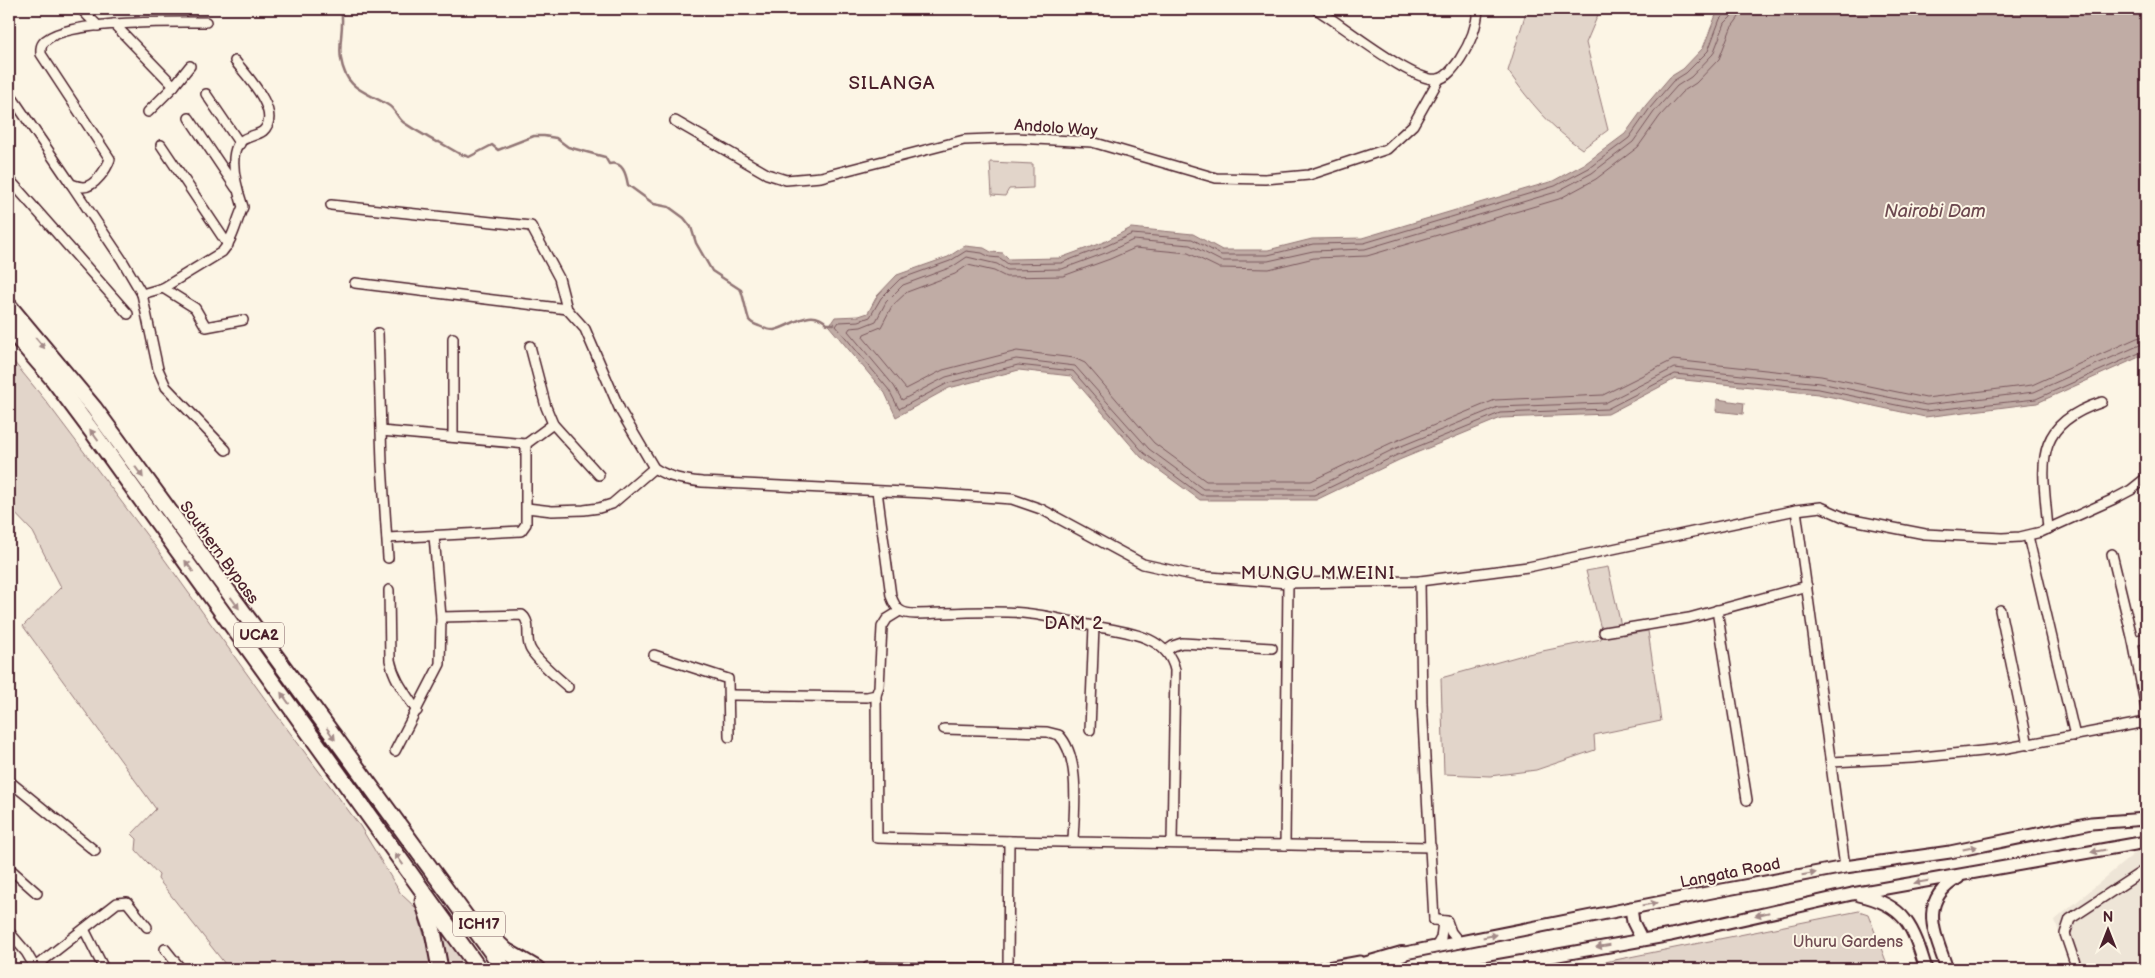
<svg xmlns="http://www.w3.org/2000/svg" width="2155" height="978" font-family="'Balsamiq Sans',sans-serif">
<style>
.built{fill:#eee5d7}
.green{fill:#e2d5ca;stroke:#967a7a}
.water{fill:#c0aca5;stroke:#917474}
.lines{fill:none;stroke-linecap:round;stroke-linejoin:round}
.shore{stroke:#79575c;stroke-width:1}
.stream{stroke:#917474;stroke-width:2.5}
.street-casing{stroke:#4a1f2b;stroke-width:12}
.secondary-casing{stroke:#4a1f2b;stroke-width:15}
.primary-casing{stroke:#4a1f2b;stroke-width:18}
.highway-casing{stroke:#4a1f2b;stroke-width:19}
.street{stroke:#fcf5e5;stroke-width:9}
.secondary{stroke:#fcf5e5;stroke-width:11}
.primary{stroke:#fcf5e5;stroke-width:14}
.highway{stroke:#fcf5e5;stroke-width:15}
.oneway{fill:#a38a88}
.labels{text-anchor:middle;stroke-width:4;stroke-linejoin:round;paint-order:stroke}
.shield{fill:#fcf5e5;stroke:#7f5f63;stroke-width:1}
.shield-label{font-size:15px;font-weight:bold;fill:#4a1f2b}
.street-label{font-size:16px;fill:#4a1f2b;stroke:#fcf5e5}
.park-label{font-size:16px;fill:#704c53;stroke:#fcf5e5}
.water-label{font-size:18px;font-style:italic;fill:#6d4950;stroke:#fcf5e5}
.neighbourhood-label{font-size:18px;letter-spacing:1px;fill:#4a1f2b;stroke:#fcf5e5}
.quarter-label{font-size:19px;letter-spacing:1px;fill:#4a1f2b;stroke:#fcf5e5}
</style>
<rect width="100%" height="100%" fill="#fcf5e5"/>
<filter id="ink" filterUnits="userSpaceOnUse"><feTurbulence type="fractalNoise" baseFrequency=".02" numOctaves="2"/><feDisplacementMap in="SourceGraphic" scale="10" xChannelSelector="R" yChannelSelector="G"/><feConvolveMatrix kernelMatrix="1 2 1 2 8 2 1 2 1" color-interpolation-filters="sRGB"/></filter>
<g filter="url(#ink)">
<polygon class="built" points="2146,851 2146,969 2071,969 2055,920 2136,852"/>
<g class="green">
<path d="M1527 9 1600 10 1586 43 1608 130 1582 149C1551 128 1529 101 1508 71Z"/>
<polygon points="990,162 1033,164 1033,188 1009,189 1005,196 992,195"/>
<polygon points="9,356 45,400 157,549 273,710 360,826 401,894 416,908 429,952 431,969 229,969 158,879 159,875 136,850 137,839 132,834 156,809 23,626 61,587 33,532 9,507"/>
<polygon points="1608,567 1623,635 1648,631 1661,721 1594,735 1595,750 1536,770 1490,776 1444,774 1441,678 1523,655 1601,639 1602,633 1586,571"/>
<polygon points="429,905 476,969 445,969"/>
<polygon points="1859,911 1868,914 1889,969 1570,969"/>
</g>
<g class="water">
<polygon points="1723,9 2146,9 2146,354 2037,403 1925,417 1818,394 1675,379 1608,414 1501,418 1399,460 1316,500 1200,500 1141,457 1071,376 1019,370 949,388 896,417 885,393 829,326 835,317 859,316 868,313 877,296 897,275 948,257 965,246 984,248 991,252 1003,253 1009,259 1060,258 1104,242 1131,228 1193,234 1222,250 1268,250 1312,239 1362,238 1553,181 1586,163 1625,134 1646,105 1670,77 1683,69 1703,48 1716,15"/>
<polygon points="1717,399 1744,403 1743,414 1716,411"/>
</g>
<g class="lines">
<g class="shore">
<polyline points="1727,9 1726,13 1720,19 1708,51 1686,73 1673,81 1650,108 1629,138 1589,168 1555,186 1364,243 1313,244 1268,255 1221,255 1192,239 1132,234 1106,246 1061,263 1008,264 1000,258 990,257 982,253 966,251 950,261 900,279 881,298 870,317 859,321 839,322 836,326 889,390 899,409 948,383 1018,365 1073,371 1144,453 1201,495 1314,495 1397,455 1500,413 1607,409 1675,374 1819,389 1925,411 2036,399 2146,350"/>
<polyline points="1733,9 1731,17 1725,23 1713,54 1691,77 1677,86 1654,112 1633,142 1592,173 1556,192 1365,249 1313,251 1268,261 1221,261 1190,245 1133,240 1108,252 1062,269 1007,270 997,264 967,257 952,267 903,285 886,302 876,321 861,327 850,328 848,331 894,386 902,400 946,377 1016,359 1075,366 1149,449 1203,489 1313,489 1394,449 1498,407 1605,403 1674,368 1820,383 1926,405 2034,392 2140,345 2146,344"/>
<polyline points="1741,9 1739,17 1731,28 1719,59 1696,83 1682,92 1660,116 1638,147 1596,179 1559,199 1367,256 1314,258 1269,269 1219,268 1188,253 1135,248 1110,259 1063,276 1006,277 994,271 968,265 955,274 907,292 892,306 881,327 864,334 863,337 906,389 943,370 1017,351 1074,358 1085,363 1154,443 1206,481 1311,481 1391,443 1495,400 1603,395 1673,360 1821,376 1926,398 2032,385 2137,338 2146,336"/>
</g>
<path class="stream" d="M341 9C345 25 338 43 341 59 346 90 365 91 388 105 395 109 397 117 403 122 411 128 426 136 436 142H439L458 153 469 157 492 145 498 150 534 136H544L556 138 568 147 605 157 609 164C623 161 626 174 628 185L654 204 669 207 684 218 691 227 696 243 712 271 741 290C744 299 746 311 749 320 751 323 756 325 759 326 763 328 769 330 774 330 791 327 811 306 827 324H834"/>
<defs>
<g id="street">
<polyline points="81,9 98,26"/>
<path d="M1316 9C1339 22 1414 84 1438 79 1447 78 1455 66 1460 59 1469 45 1477 26 1478 9"/>
<polyline points="114,24 174,86"/>
<path d="M9 93 71 184C74 185 79 187 83 187 95 187 107 168 110 159L41 54C41 49 40 47 43 43 61 19 176 22 206 22"/>
<polyline points="206,94 240,144"/>
<polyline points="148,112 174,86 190,66"/>
<polyline points="189,118 236,188"/>
<polyline points="675,121 767,174 786,180 821,177 964,140 1016,138 1092,142 1216,178 1265,179 1309,175 1387,149 1413,125 1439,79"/>
<polyline points="161,145 228,245"/>
<polyline points="9,179 128,314"/>
<polyline points="71,184 122,260 142,294"/>
<path d="M331 205 531 226 559 278 567 309 585 329 620 410 654 468C669 478 685 480 702 482L925 493 1012 499 1041 509 1143 564 1197 576 1288 583 1420 581 1528 567 1796 510 1845 867"/>
<polyline points="355,283 567,309"/>
<polyline points="163,288 195,308 206,327 243,320"/>
<polyline points="378,333 382,464 388,558"/>
<polyline points="453,338 453,437"/>
<polyline points="530,346 546,407 553,424 599,475"/>
<polyline points="381,431 526,444 526,524 521,531 387,538"/>
<polyline points="526,444 553,424"/>
<path d="M226 450 166 387 158 369 142 294 163 288 222 252C233 240 236 222 243 207 238 192 229 162 237 146 242 136 255 137 263 131 283 113 246 75 235 61"/>
<path d="M877 491 891 596C896 610 901 614 916 614 952 613 988 610 1023 613 1047 615 1070 622 1094 626 1123 632 1167 634 1175 670L1172 842"/>
<polyline points="527,508 552,511 584,510 599,508 612,504 654,468"/>
<polyline points="1796,510 1821,507 1848,519 1925,534 2002,538 2020,537 2041,532 2114,499 2131,490 2146,478"/>
<path d="M2048 529C2043 466 2030 426 2102 402"/>
<polyline points="2028,536 2075,736"/>
<polyline points="2112,554 2133,641 2146,708"/>
<polyline points="1420,581 1422,704 1434,920"/>
<path d="M389 590 390 660C394 680 406 694 417 711"/>
<polyline points="1717,610 1747,800"/>
<polyline points="2000,610 2028,745"/>
<path d="M441 617 522 615C532 623 525 637 530 648 534 658 559 679 568 687"/>
<polyline points="1604,632 1689,618 1807,586"/>
<polyline points="2133,641 2146,638"/>
<polyline points="1166,651 1173,646 1182,643 1272,648"/>
<polyline points="654,655 728,679 729,737"/>
<polyline points="730,695 867,697 876,695 879,687 882,627 887,619 900,611"/>
<path d="M876 695 877 838C1061 843 1246 844 1431 847"/>
<path d="M944 729 1047 732 1059 735C1081 758 1074 811 1073 841"/>
<polyline points="1090,730 1094,626"/>
<polyline points="395,751 440,664 441,617 434,536"/>
<polyline points="1831,762 1912,758 2002,749 2146,722"/>
<polyline points="9,781 95,851"/>
<polyline points="1285,845 1288,583"/>
<polyline points="9,868 37,893"/>
<polyline points="1434,920 1447,921 1451,932 1459,942"/>
<polyline points="84,929 104,969"/>
<polyline points="9,932 26,952 36,969"/>
<polyline points="1436,947 1441,938 1443,921 1438,920"/>
<polyline points="165,949 181,969"/>
<polyline points="35,967 117,903 127,902 147,927"/>
<polyline points="868,967 992,969"/>
<polyline points="1008,969 1009,841"/>
<polyline points="2077,969 2065,934 2070,919 2146,869"/>
</g>
<g id="secondary">
<path d="M1859 895C1906 905 1913 927 1926 969"/>
<polyline points="1631,908 1633,922 1642,940"/>
<polyline points="1395,955 1717,891 1845,867 1950,852 2091,823 2146,819"/>
<polyline points="1322,969 1360,962"/>
<polyline points="1479,969 1671,935 1852,894 2146,842"/>
<path d="M1947 969C1935 934 1917 901 1958 878"/>
</g>
<polyline id="primary" points="1350,969 1402,954"/>
<g id="highway">
<polyline points="9,306 94,408 504,969"/>
<polyline points="9,328 53,379 94,434 479,969"/>
<polyline points="423,901 433,931 440,969"/>
<polyline points="482,928 506,951 537,969"/>
</g>
</defs>
<use href="#street" class="street-casing"/>
<use href="#secondary" class="secondary-casing"/>
<use href="#primary" class="primary-casing"/>
<use href="#highway" class="highway-casing"/>
<use href="#street" class="street"/>
<use href="#secondary" class="secondary"/>
<use href="#primary" class="primary"/>
<use href="#highway" class="highway"/>
</g>
<defs><path id="oneway-solid" d="M-6-.8H1V-3.2L6.5 0L1 3.2V.8H-6Z" transform="scale(1.25)"/></defs>
<g class="oneway">
<use href="#oneway-solid" transform="translate(40 343) rotate(50)"/>
<use href="#oneway-solid" transform="translate(94 435) rotate(-126)"/>
<use href="#oneway-solid" transform="translate(139 472) rotate(54)"/>
<use href="#oneway-solid" transform="translate(189 566) rotate(-126)"/>
<use href="#oneway-solid" transform="translate(235 603) rotate(54)"/>
<use href="#oneway-solid" transform="translate(285 698) rotate(-126)"/>
<use href="#oneway-solid" transform="translate(331 734) rotate(54)"/>
<use href="#oneway-solid" transform="translate(1970 848) rotate(-12)"/>
<use href="#oneway-solid" transform="translate(2098 851) rotate(170)"/>
<use href="#oneway-solid" transform="translate(399 859) rotate(-125)"/>
<use href="#oneway-solid" transform="translate(1809 874) rotate(-10)"/>
<use href="#oneway-solid" transform="translate(1921 882) rotate(170)"/>
<use href="#oneway-solid" transform="translate(1650 904) rotate(-11)"/>
<use href="#oneway-solid" transform="translate(1762 914) rotate(167)"/>
<use href="#oneway-solid" transform="translate(1490 936) rotate(-11)"/>
<use href="#oneway-solid" transform="translate(1603 946) rotate(171)"/>
</g>
</g>
<g class="labels">
<g class="shield">
<rect x="234" y="622.5" width="50" height="25" rx="4"/>
<rect x="453" y="911.5" width="52" height="25" rx="4"/>
</g>
<g class="shield-label">
<text x="259" y="640">UCA2</text>
<text x="479" y="929">ICH17</text>
</g>
<g class="street-label">
<text transform="translate(1056 127) rotate(4)" y="6">Andolo Way</text>
<text transform="translate(220 552) rotate(54)" y="6">Southern Bypass</text>
<text transform="translate(1730 872) rotate(-11)" y="6">Langata Road</text>
</g>
<g class="park-label">
<text x="1848" y="947">Uhuru Gardens</text>
</g>
<g class="water-label">
<text x="1935" y="217">Nairobi Dam</text>
</g>
<g class="neighbourhood-label">
<text x="1318" y="579">MUNGU MWEINI</text>
<text x="1074" y="629">DAM 2</text>
</g>
<g class="quarter-label">
<text x="892" y="89">SILANGA</text>
</g>
</g>
<rect width="2155" height="978" fill="none" stroke="#fcf5e5" stroke-width="30"/>
<rect x="15" y="15" width="2125" height="948" fill="none" stroke="#4a1f2b" stroke-width="2" filter="url(#ink)"/>
<g transform="translate(2108 930)" stroke="#fcf5e5" stroke-width="4" paint-order="stroke">
<path d="M0-4L9 19L0 12L-9 19Z" fill="#4a1f2b"/>
<text y="-8" font-size="14" font-weight="bold" text-anchor="middle" fill="#4a1f2b">N</text>
</g>
</svg>
